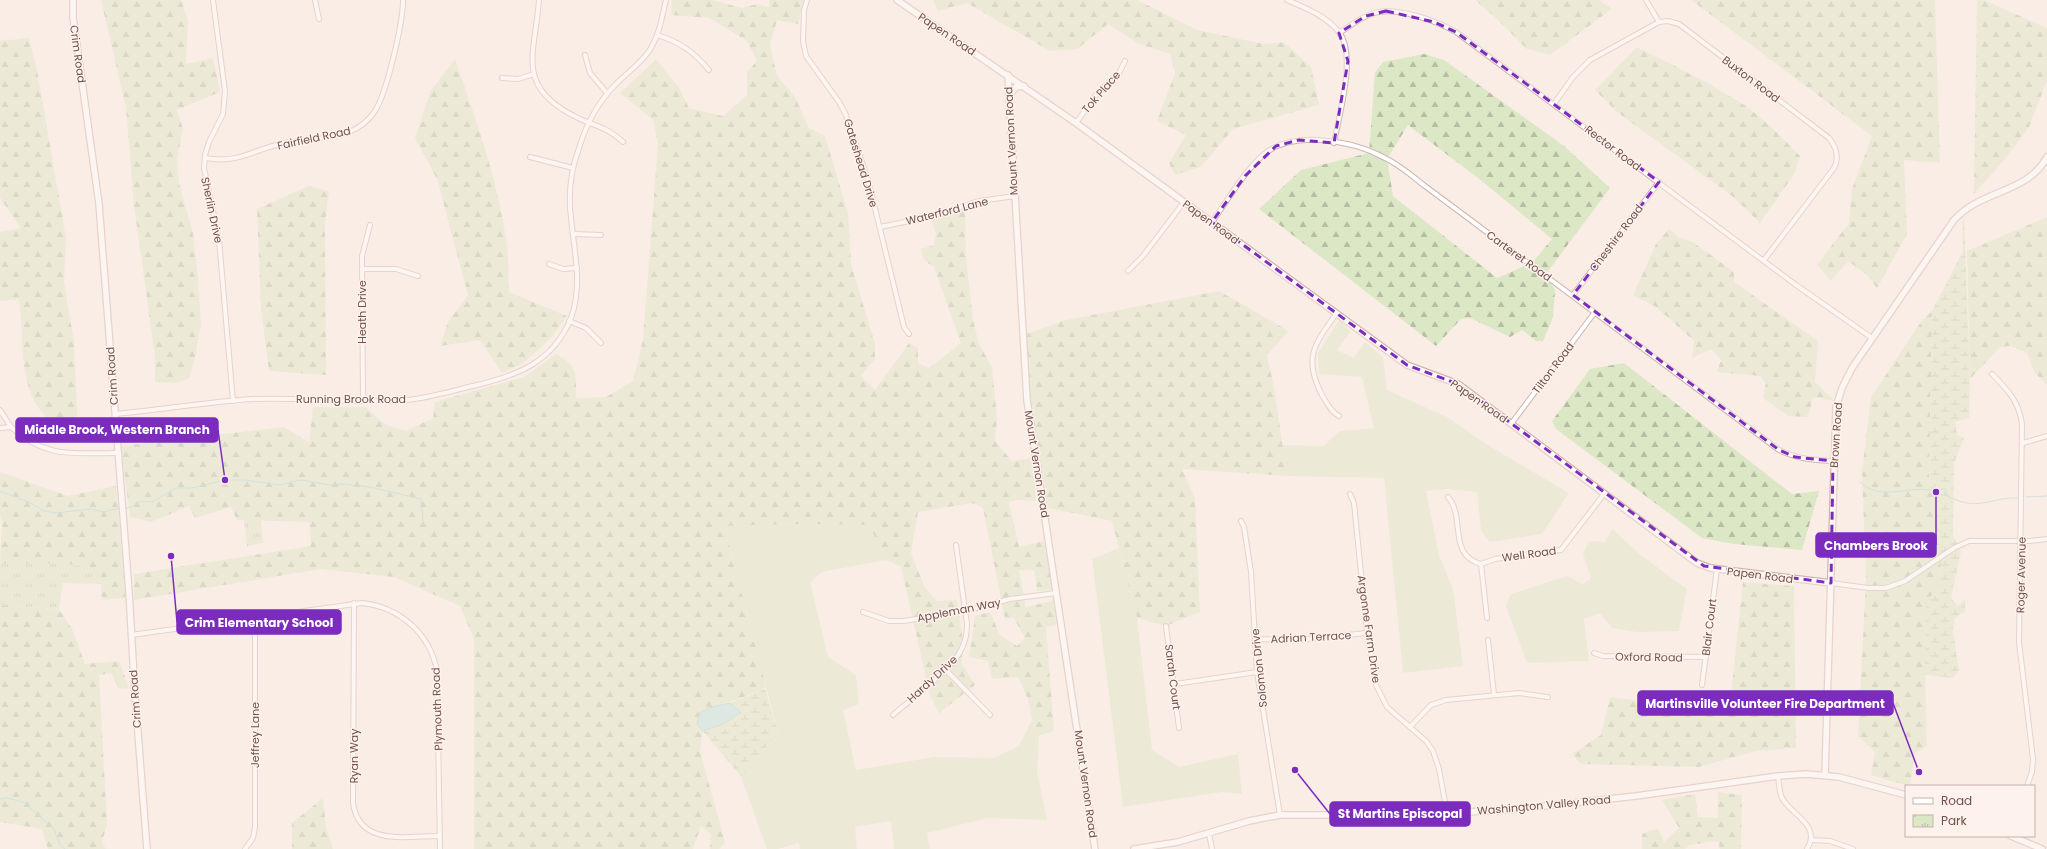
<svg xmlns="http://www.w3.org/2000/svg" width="2047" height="849" font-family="Poppins,sans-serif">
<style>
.green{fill:#dce7c6}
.forest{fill:url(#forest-firs);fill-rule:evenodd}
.wetland{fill:url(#wetland-marsh)}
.park{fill:url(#park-tufts)}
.water{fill:#bce3de;stroke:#a3d3ce}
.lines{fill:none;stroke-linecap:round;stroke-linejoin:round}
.stream{stroke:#a3d3ce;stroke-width:1}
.street-casing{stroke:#cdb5b0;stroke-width:6}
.secondary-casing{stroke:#d0b4ae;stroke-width:8}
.street{stroke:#fff;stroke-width:4}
.secondary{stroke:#fff;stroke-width:5.5}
.marked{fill:none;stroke:#7b2cbf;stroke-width:3;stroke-dasharray:8 5;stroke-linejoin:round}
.labels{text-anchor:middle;stroke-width:3;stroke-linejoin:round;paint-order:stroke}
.street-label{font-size:11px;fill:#72504d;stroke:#fef2ec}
.leader{fill:none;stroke:#7b2cbf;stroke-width:1.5}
.callout-dot{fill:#7b2cbf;stroke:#fef2ec;stroke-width:1.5}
.callout{fill:#7b2cbf;stroke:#7b2cbf;stroke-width:1.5}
.callout-label{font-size:12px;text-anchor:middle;font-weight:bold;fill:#fff}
</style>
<defs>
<pattern id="forest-firs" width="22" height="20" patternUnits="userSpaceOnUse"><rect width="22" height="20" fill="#dce7c6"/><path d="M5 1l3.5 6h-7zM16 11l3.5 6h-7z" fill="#b7bea3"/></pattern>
<pattern id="wetland-marsh" width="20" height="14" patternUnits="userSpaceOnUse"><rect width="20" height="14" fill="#dce7c6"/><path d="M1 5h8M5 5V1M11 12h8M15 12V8" fill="none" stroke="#b7bea3"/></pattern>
<pattern id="park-tufts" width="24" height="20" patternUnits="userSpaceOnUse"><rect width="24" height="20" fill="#dce7c6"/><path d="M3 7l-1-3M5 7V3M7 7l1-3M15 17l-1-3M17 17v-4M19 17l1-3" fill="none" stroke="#b7bea3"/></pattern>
</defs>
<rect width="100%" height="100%" fill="#faede6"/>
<g class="green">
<polygon points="1339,320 1351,331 1337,350 1354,358 1365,342 1383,357 1387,390 1447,417 1491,447 1569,493 1542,534 1490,542 1481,531 1477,492 1447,489 1426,491 1439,555 1453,589 1463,666 1403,673 1384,478 1287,476 1282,445 1323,446 1340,431 1374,428 1362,377 1319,374 1318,353"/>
<polygon points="809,524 869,525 886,560 822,572 810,582 828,657 856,675 859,704 843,710 856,770 935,757 993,758 1019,746 1032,720 1039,739 1037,771 1047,820 987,818 927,833 930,849 894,849 891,821 855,827 857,849 800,849 799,843 778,849 767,849 741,777 778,733 724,526"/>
<polygon points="1613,529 1638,553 1687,589 1679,631 1637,632 1612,628 1600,613 1584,619 1589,661 1527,663 1506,606 1511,594 1567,576 1583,584 1591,578 1583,554 1589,541 1604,542"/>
<polygon points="1119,548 1137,618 1152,750 1179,767 1238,754 1242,794 1222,792 1123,807 1092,559"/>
</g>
<g class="forest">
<polygon points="101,0 181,0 188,20 186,64 213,58 220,92 177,110 183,129 177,159 179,183 193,233 198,277 201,322 195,358 189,378 177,383 155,382 155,357 134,205 126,108"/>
<path d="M672 0H712L742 8 757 4 769 7 770 0H804L798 24 777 20 770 45 777 76 795 97 809 128 825 136 848 213 851 264 875 344V359L861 376 875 390 909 343 918 348V363L929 368 961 343 934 267 924 260 921 249 934 245 936 233 930 218 965 208 966 257 973 320 979 344 992 367 997 418 995 441 1012 461 1033 458 1036 501 1017 500 1009 502 1019 547 1044 541 1053 590 1037 591 1034 570H1019L1026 607 1055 600 1059 624 1046 627 1054 731 1038 736 1032 720 1028 699 1018 677 992 679 988 661 969 657 975 616 990 612 1000 635 1017 646 1025 638 1014 618 1005 619 983 508 972 503 918 512 911 553 925 588 937 601 957 600 962 634V664L975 685 939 713 930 695 901 567 886 560 869 525 809 524 724 526 766 686 762 690 700 713 697 724 703 731 700 751 725 843 719 849H710L711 834 701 826 693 849H474V639L460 606 394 577 320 569 134 600V574L311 546 309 522 237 520 231 507 195 518 189 506 151 522 130 517 121 446 284 427 309 442 313 407H365L385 424 406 431 433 418 435 402 524 377 556 354C579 366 576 375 576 398L606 397 633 381 643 340 658 144 653 120 620 93 656 59 679 88 689 108 723 116 747 95V72L757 61 747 41 709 18 671 15Z"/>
<polygon points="933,0 1137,0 1197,30 1264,44 1284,42 1311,67 1319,105 1233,129 1201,167 1175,175 1169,163 1186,135 1157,121 1175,73 1170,54 1139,44 1108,24 1077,49 1050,51 967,3 938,11"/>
<polygon points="1475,0 1599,0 1612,9 1550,55 1527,49 1497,19"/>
<polygon points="1691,0 1935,0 1940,163 1904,160 1907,234 1877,288 1866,274 1848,261 1831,281 1817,265 1849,223 1852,189 1872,136"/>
<polygon points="1977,0 1984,0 2047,28 2047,81 2029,127 2005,159 1974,194"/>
<path d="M29 38 37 70 66 238 64 282 74 342 78 429C71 427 58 426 51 421 16 394 25 338 19 299L0 301V232L21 228 0 198V41Z"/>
<path d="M1637 47C1671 64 1706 81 1738 101 1761 115 1781 137 1800 156L1795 173 1760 223 1732 196 1617 112 1595 90Z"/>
<path d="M1424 54 1444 60 1564 146 1610 188 1546 274 1555 290 1553 317 1543 341H1536L1522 330 1510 337 1470 318 1461 319 1436 346 1259 209 1301 170 1369 153 1375 72 1383 62ZM1408 125 1482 181 1552 239 1532 263 1497 278 1393 196 1387 159Z"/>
<path d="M455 59C476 120 499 182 507 247 509 262 508 277 509 292L567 316 551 338 522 364 502 373 480 340 440 346 448 322 468 295 437 179 415 138 431 90Z"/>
<polygon points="308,186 329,191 325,223 326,375 269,371 261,309 257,209"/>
<polygon points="2047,217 2047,385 2035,373 2027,353 2010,346 2000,347 1970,379 1967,251"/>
<polygon points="1669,229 1678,237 1693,242 1734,272 1734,282 1818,341 1815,382 1835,401 1813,397 1808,417 1788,416 1763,398 1766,383 1760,376 1717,372 1721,360 1711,349 1692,358 1694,341 1656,307 1633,295 1656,244"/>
<polygon points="1219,291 1289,331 1267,355 1274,387 1287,476 1182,469 1195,499 1200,612 1166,626 1137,618 1112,521 1043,507 1027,400 1023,335 1066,320"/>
<polygon points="1932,311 1929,490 1938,494 1935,550 1941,562 1938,593 1926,598 1925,668 1927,746 1915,753 1910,786 1908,786 1871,775 1875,752 1858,736 1866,579 1862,472 1871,397 1920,323"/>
<polygon points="1624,363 1792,494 1819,491 1802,550 1734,544 1702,538 1556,429 1552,421 1590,369"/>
<polygon points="0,472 68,496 116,486 126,598 102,600 100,570 60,563 0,563 2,521 0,515"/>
<polygon points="1743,582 1794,586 1796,748 1756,751 1699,767 1581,764 1572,754 1601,735 1610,697 1729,713"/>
<polygon points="0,605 59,609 72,629 85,664 119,661 129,688 119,689 111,673 99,675 107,824 102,842 106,849 48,849 42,829 0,822"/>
<polygon points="1718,792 1742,795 1741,849 1720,849 1718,841 1689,845 1685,849 1642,849 1642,834 1658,828 1664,842 1679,828 1662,800 1695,794 1698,817 1718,818"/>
<polygon points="323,798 326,828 333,849 292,849 292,823"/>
</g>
<g class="wetland">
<polygon points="1964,219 1970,379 1969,418 1955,422 1957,435 1964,438 1954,463 1953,535 1961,552 1951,598 1958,606 1965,599 1965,612 1955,618 1953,630 1959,670 1953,678 1925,675 1926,598 1938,593 1941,562 1935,550 1938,495 1929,490 1932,311 1963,251 1962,222"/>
<polygon points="765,689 778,733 741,777 703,731 723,724 741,714 730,703"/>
</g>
<g class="park">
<polygon points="244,520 261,520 263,543 247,546"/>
<polygon points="0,563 60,563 100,569 101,584 63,583 59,609 0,605"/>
</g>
<polygon class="water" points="730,703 741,713 723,724 703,731 697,724 700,713 712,707"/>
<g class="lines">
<g class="stream">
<path d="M1860 482C1864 485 1867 488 1871 489 1888 498 1918 484 1936 492L1945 488 1947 496C1980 512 1985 498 2017 498"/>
<polyline points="0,491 29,502 44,511 56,513 90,509 103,512 120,508"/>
<polyline points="2026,497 2047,496"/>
<polyline points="126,508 134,506 141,501 152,502 176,488 192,488 225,480 245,480 279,485 301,480 331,485 344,484 370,487 421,499 423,521"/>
<polyline points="0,799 7,798 23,802 54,829 60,845 65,849"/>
</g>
<defs>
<g id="street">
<polyline points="213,0 225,91 223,114 209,142 205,155 204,168 219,240 233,401"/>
<polyline points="315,0 319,19"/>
<path d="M539 0C535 55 514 87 578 118 597 127 607 127 623 142"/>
<polyline points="807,0 804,10 803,41 806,56 839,102 846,115 868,180 904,327 909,334"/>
<path d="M1287 0C1306 8 1326 16 1339 32 1357 55 1339 115 1334 143"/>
<polyline points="1646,0 1659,22"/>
<path d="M1339 33C1350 26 1361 17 1374 13 1396 6 1437 21 1456 32L1796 285 1872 338"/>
<path d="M657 35C680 42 694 52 709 70"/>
<polyline points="585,55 590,73 607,93"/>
<polyline points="502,78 518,79 534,74"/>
<path d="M1554 104 1573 77 1590 60 1659 22 1668 21 1679 24 1829 138C1836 147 1840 157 1834 168L1764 260"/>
<polyline points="1076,123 1096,95 1119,73 1125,61"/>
<polyline points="530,157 573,168"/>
<path d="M205 158C239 164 252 150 284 143 305 139 329 140 349 132 359 128 369 120 375 111 387 92 403 23 403 0"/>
<path d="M1212 222C1228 200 1243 173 1263 155 1293 129 1354 141 1385 158 1400 165 1412 176 1425 186L1779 450C1797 459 1814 460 1833 461"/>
<polyline points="880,227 929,217 979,201 1015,196"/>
<polyline points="573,234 601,235"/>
<polyline points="549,264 563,269 577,268"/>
<polyline points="362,269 396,269 418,276"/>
<polyline points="1128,271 1143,256 1184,202"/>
<polyline points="1573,295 1659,182"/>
<path d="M1336 314C1314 345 1303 358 1322 395 1326 402 1331 412 1339 416"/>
<polyline points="569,321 586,328 601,343"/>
<path d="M1992 374C2007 389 2019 401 2022 424L2019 642 2033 759 2032 772 2027 786"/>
<polyline points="363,400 362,256 370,225"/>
<polyline points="0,410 11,427"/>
<path d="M115 414C161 410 206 402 252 399 304 397 356 404 407 400 429 398 451 391 473 386 516 376 553 363 571 318 583 285 574 251 571 218 568 195 571 170 579 148 586 125 599 101 616 84 628 72 643 62 651 48 660 33 662 16 666 0"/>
<polyline points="1511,424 1595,312"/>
<path d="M0 428 11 427C46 459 74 453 118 453"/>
<polyline points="2023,443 2047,436"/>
<polyline points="1350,494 1354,503 1367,633 1376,685 1387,707 1426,741 1433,751 1439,769 1447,813"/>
<path d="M1448 497C1466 517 1447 555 1481 564"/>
<polyline points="1241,521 1244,527 1251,572 1257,672 1280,815"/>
<polyline points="1831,583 1868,588 1886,588 1905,581 1954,548 1969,541 2030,541 2047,539"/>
<path d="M354 603 353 803C359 847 407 836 439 836"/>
<polyline points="863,612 889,621 904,621 966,611 1010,599 1056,593"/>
<polyline points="1487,618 1481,564 1495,559 1561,550 1604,494"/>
<polyline points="1166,626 1179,728"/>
<path d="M131 635 362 603C399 607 430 633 437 671L440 849"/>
<polyline points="1255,639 1298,640 1367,633"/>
<polyline points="1488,640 1494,694"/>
<polyline points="1594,653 1603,656 1706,657"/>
<polyline points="945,669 990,715"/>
<polyline points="1175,684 1257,672"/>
<polyline points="1702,685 1717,569"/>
<path d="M893 715C911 699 953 669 962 648 966 640 967 632 967 624L956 545"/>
<polyline points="1410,727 1431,705 1446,700 1519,693 1548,697"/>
<path d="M1778 776C1779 783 1779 791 1782 798 1791 815 1822 825 1807 849"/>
<polyline points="1209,834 1212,849"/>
<polyline points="1812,840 1830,841 1853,849"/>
<polyline points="245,849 253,838 255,827 255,617"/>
</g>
<g id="secondary">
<polyline points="73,0 73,17 99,204 129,592 135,695 147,849"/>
<polyline points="897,0 1076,123 1407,365 1458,384 1697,563 1710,568 1831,583"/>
<polyline points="1008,75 1027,400 1095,849"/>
<polyline points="1009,95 1016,87 1024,86"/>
<path d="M1825 775 1836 407 1842 388 1852 368 1954 220C1982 189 2027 194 2047 157"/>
<polyline points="2011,836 2042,849"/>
<polyline points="1134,849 1178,842 1249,821 1280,815 1403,815 1507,810 1636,796 1778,776 1806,774 1839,777 1906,795"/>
</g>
</defs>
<use href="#street" class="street-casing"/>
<use href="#secondary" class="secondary-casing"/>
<use href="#street" class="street"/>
<use href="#secondary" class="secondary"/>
</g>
<path d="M0 0H2047V849H0ZM1386 11 1434 22 1456 32 1659 182 1573 295 1779 450 1795 457 1833 461 1831 583 1704 566 1458 384 1407 365 1212 222 1245 176 1276 146 1299 140 1334 143 1348 61 1339 33 1366 16Z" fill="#faede6" fill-opacity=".55" fill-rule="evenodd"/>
<path class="marked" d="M1386 11 1434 22 1456 32 1659 182 1573 295 1779 450 1795 457 1833 461 1831 583 1704 566 1458 384 1407 365 1212 222 1245 176 1276 146 1299 140 1334 143 1348 61 1339 33 1366 16Z"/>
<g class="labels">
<g class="street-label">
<text transform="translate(947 34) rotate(34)" y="4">Papen Road</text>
<text transform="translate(78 54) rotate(82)" y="4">Crim Road</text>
<text transform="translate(1751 79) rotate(37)" y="4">Buxton Road</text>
<text transform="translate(1101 92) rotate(-49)" y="4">Tok Place</text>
<text transform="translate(314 138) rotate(-12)" y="4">Fairfield Road</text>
<text transform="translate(1011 141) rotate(-93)" y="4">Mount Vernon Road</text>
<text transform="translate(1613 148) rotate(37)" y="4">Rector Road</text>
<text transform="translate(861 163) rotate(73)" y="4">Gateshead Drive</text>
<text transform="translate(212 210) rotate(78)" y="4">Sherlin Drive</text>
<text transform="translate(947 211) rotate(-14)" y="4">Waterford Lane</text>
<text transform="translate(1211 222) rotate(36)" y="4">Papen Road</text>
<text transform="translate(1616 238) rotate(-53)" y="4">Cheshire Road</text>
<text transform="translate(1519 256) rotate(36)" y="4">Carteret Road</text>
<text transform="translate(362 312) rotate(-90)" y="4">Heath Drive</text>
<text transform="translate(1553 368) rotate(-53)" y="4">Tilton Road</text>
<text transform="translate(112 376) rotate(-94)" y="4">Crim Road</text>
<text x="351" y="403">Running Brook Road</text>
<text transform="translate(1479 401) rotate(35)" y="4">Papen Road</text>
<text transform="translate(1836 435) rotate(-86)" y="4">Brown Road</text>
<text transform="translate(1037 464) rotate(81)" y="4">Mount Vernon Road</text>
<text transform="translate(1529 554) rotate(-8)" y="4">Well Road</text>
<text transform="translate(1760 575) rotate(7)" y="4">Papen Road</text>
<text transform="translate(2021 575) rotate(-89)" y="4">Roger Avenue</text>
<text transform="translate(959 610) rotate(-11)" y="4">Appleman Way</text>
<text transform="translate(1709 627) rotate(-83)" y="4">Blair Court</text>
<text transform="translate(1369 629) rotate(82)" y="4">Argonne Farm Drive</text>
<text transform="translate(1311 637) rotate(-3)" y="4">Adrian Terrace</text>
<text transform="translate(1649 657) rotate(1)" y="4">Oxford Road</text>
<text transform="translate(1259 668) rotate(-96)" y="4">Solomon Drive</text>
<text transform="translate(1173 677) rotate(83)" y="4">Sarah Court</text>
<text transform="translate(932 679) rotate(-43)" y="4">Hardy Drive</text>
<text transform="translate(135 699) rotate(-94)" y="4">Crim Road</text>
<text transform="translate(437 709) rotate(-92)" y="4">Plymouth Road</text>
<text transform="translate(255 735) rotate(-90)" y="4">Jeffrey Lane</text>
<text transform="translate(354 756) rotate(-90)" y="4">Ryan Way</text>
<text transform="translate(1086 784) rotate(82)" y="4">Mount Vernon Road</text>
<text transform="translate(1544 805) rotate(-5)" y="4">Washington Valley Road</text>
</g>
</g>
<path class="leader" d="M225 480L218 430M1936 492L1936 545M171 556L177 622M1919 772L1893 703M1295 770L1330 814"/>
<g class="callout-dot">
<circle cx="225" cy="480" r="4"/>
<circle cx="1936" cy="492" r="4"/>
<circle cx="171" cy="556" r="4"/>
<circle cx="1919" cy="772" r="4"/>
<circle cx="1295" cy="770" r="4"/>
</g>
<g class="callout">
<rect x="16" y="418" width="202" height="24" rx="4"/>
<rect x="1816" y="533" width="120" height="24" rx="4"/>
<rect x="177" y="610" width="164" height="24" rx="4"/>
<rect x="1638" y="691" width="255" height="24" rx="4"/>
<rect x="1330" y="802" width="140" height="24" rx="4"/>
</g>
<g class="callout-label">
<text x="117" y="434">Middle Brook, Western Branch</text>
<text x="1876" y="550">Chambers Brook</text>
<text x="259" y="627">Crim Elementary School</text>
<text x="1765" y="708">Martinsville Volunteer Fire Department</text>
<text x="1400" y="818">St Martins Episcopal</text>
</g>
<rect x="1905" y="785" width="130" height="52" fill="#fef2ec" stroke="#c6b1ac"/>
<rect x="1913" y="798" width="20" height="6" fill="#ffffff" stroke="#c6b1ac"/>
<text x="1941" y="805" font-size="12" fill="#72504d">Road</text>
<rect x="1913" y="815" width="20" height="12" fill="url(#park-tufts)" stroke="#c6b1ac"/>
<text x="1941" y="825" font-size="12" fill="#72504d">Park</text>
</svg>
